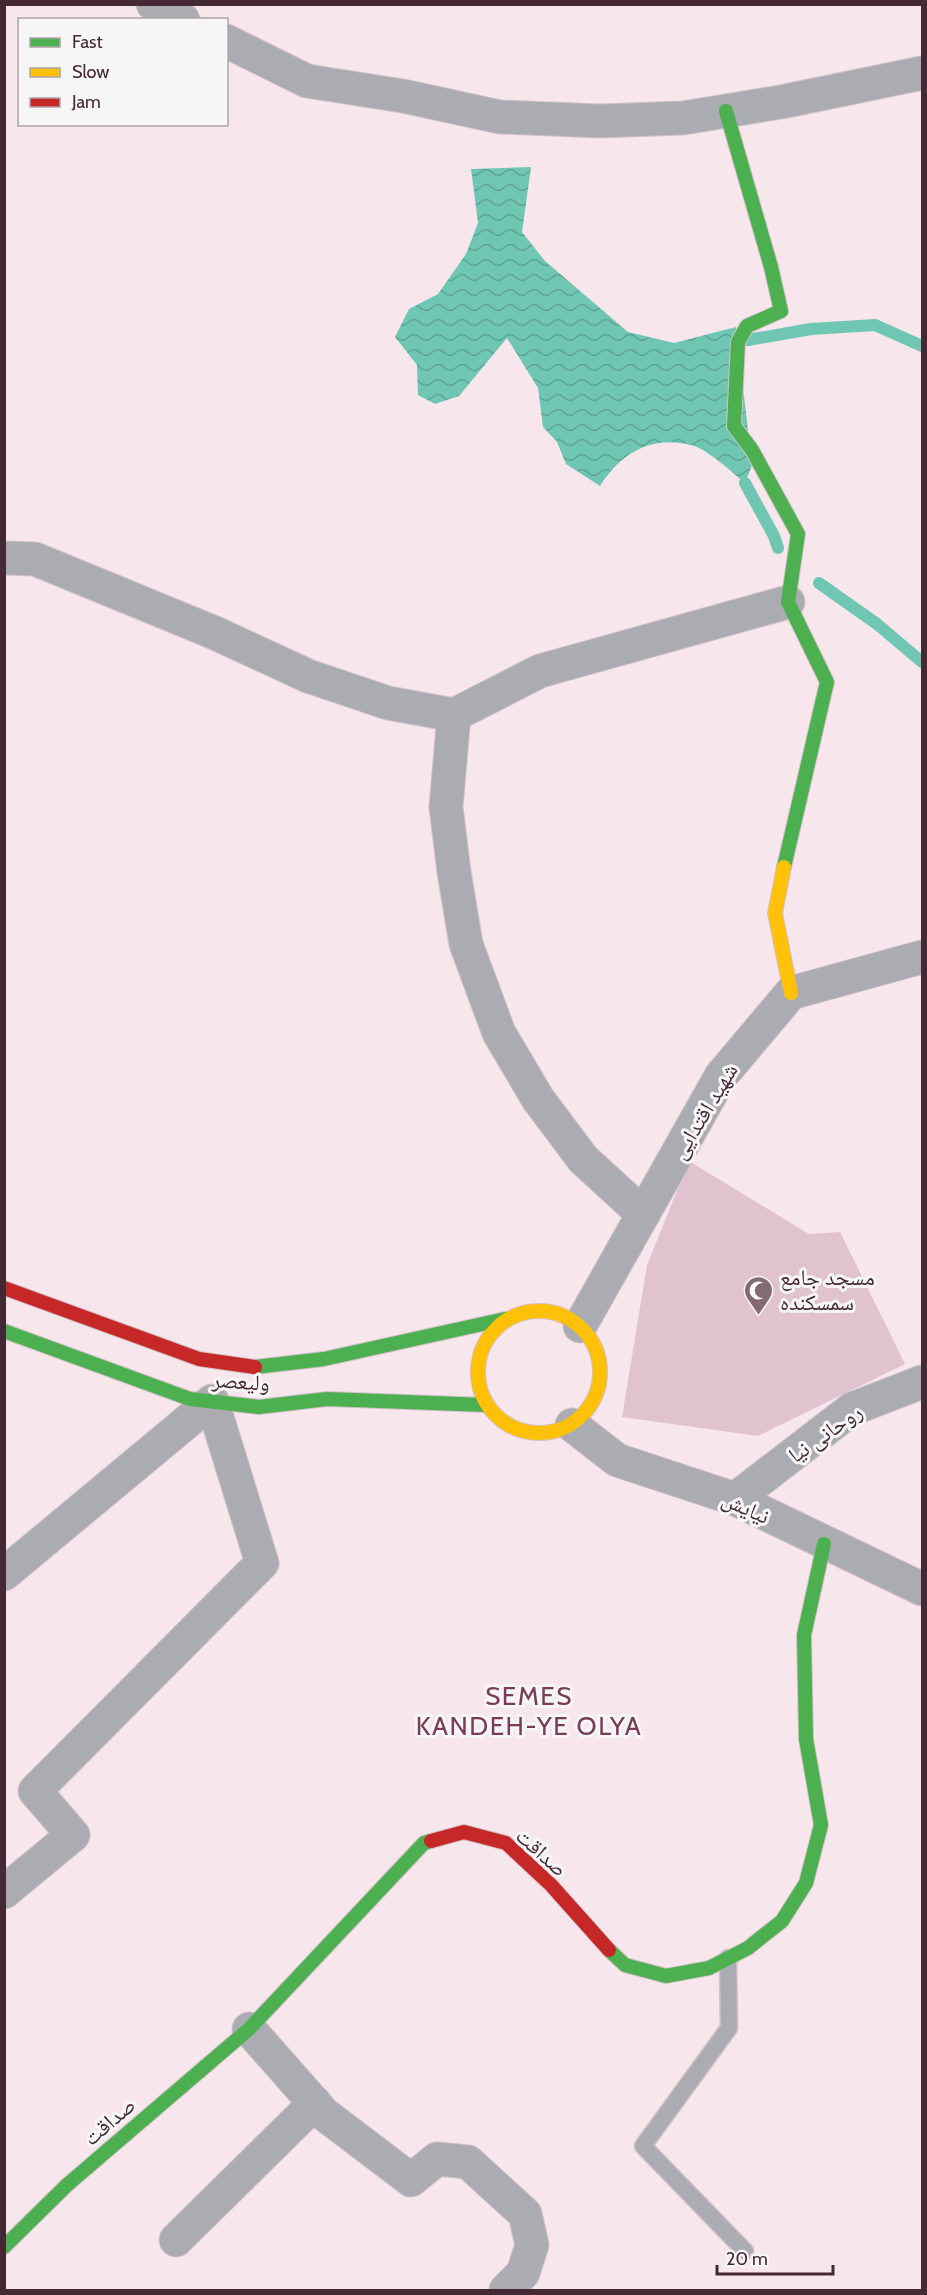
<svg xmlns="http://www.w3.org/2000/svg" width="927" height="2295" font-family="Cabin,'Noto Naskh Arabic',sans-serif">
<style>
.water{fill:url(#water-waves)}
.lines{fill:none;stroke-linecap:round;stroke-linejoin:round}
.stream{stroke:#6fc7b3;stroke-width:12}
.building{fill:#e1c3d0}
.lane-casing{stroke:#d2c2c8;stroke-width:19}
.street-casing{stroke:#d2c2c8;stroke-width:35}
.fast-casing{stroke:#d2c2c8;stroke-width:16}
.slow-casing{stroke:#d2c2c8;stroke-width:16}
.jam-casing{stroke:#d2c2c8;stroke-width:16}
.lane{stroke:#aaacb2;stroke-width:16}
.street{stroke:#aaacb2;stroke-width:33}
.fast{stroke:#4caf50;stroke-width:14}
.slow{stroke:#ffc107;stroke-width:14}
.jam{stroke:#c62828;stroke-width:14}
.labels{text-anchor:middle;stroke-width:6;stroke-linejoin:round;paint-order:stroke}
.street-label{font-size:22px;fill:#442834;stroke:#f6f6f6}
.poi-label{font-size:22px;fill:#442834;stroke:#f6f6f6;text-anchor:start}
.quarter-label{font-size:26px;letter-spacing:1.5px;fill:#783c57;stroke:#f6f6f6}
</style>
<defs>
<pattern id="water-waves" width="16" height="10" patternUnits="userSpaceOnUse" patternTransform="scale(1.5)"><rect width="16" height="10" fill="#6fc7b3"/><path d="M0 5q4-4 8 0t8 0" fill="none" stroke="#5da292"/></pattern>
</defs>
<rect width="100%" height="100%" fill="#f7e6ec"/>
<path class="water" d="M531 167 522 232 545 261 628 332 674 343 736 327 752 465 745 483C733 473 706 448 691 445 651 435 621 453 600 486L566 464 557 442 543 427 538 388 507 338 459 396 435 404 418 395 417 365 395 337 409 309 438 294 466 254 478 223 471 169Z"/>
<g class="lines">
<g class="stream">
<polyline points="748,340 811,329 875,325 922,346"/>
<polyline points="745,483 774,536 778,548"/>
<polyline points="819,583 877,624 922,662"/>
</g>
</g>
<polygon class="building" points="689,1161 809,1234 840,1232 905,1364 758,1436 622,1417 647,1265"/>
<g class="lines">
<defs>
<polyline id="lane" points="728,1958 729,2028 643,2146 745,2251"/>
<g id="street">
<polyline points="153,4 183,20"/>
<polyline points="226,41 307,81 403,96 500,117 600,121 683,118 781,102 922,73"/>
<polyline points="4,558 35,559 215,633 308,676 388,703 454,715 540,671 788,602"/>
<polyline points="454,715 446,807 454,872 466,944 499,1033 538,1099 583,1159 643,1214"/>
<polyline points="580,1326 721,1076 791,993 922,957"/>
<polyline points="572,1425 617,1460 735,1499 922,1589"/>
<polyline points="735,1499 852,1409 922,1382"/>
<polyline points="4,1574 212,1401 262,1563 35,1791 73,1835 4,1892"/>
<polyline points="249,2029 324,2114 411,2180 437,2159 468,2162 525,2214 532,2245 523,2273 506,2290"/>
<polyline points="176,2240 315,2103"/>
</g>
<g id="fast">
<polyline points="726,111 771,267 781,311 747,326 738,342 734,426 752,450 798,534 788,602 827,682 784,867"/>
<polyline points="4,1331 190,1399 259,1407 327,1399 486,1405"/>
<polyline points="255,1367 324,1359 505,1319"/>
<polyline points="609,1950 625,1965 666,1976 709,1968 748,1948 782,1921 806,1883 821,1825 806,1739 804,1635 824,1544"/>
<polyline points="4,2247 67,2185 249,2029 424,1843 431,1841"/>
</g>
<g id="slow">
<polyline points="784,867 775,913 791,993"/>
<circle cx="539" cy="1372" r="61"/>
</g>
<g id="jam">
<polyline points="4,1288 199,1359 255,1367"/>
<polyline points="431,1841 464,1832 506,1843 551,1885 609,1950"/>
</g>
</defs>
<use href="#lane" class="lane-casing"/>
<use href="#street" class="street-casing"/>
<use href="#fast" class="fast-casing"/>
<use href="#slow" class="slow-casing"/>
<use href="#jam" class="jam-casing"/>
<use href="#lane" class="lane"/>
<use href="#street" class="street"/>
<use href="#fast" class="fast"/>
<use href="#slow" class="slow"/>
<use href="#jam" class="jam"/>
</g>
<defs>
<symbol id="mosque-pin" viewBox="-11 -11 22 30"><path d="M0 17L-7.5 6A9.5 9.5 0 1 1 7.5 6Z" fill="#836a74" stroke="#f6f6f6"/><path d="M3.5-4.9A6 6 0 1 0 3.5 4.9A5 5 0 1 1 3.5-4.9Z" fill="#fff"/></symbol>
</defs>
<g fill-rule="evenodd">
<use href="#mosque-pin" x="742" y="1274" width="33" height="45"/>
</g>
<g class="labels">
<g class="street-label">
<text transform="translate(704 1111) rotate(-59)" y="8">شهید اقتدایی</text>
<text transform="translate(241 1381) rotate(4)" y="8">ولیعصر</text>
<text transform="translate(825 1433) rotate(-35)" y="8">روحانی نیا</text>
<text transform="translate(746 1507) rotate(24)" y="8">نیایش</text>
<text transform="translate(542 1852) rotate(42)" y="8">صداقت</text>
<text transform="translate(109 2121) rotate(-41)" y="8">صداقت</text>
</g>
<g class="poi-label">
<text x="780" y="1285">مسجد جامع<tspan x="780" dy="25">سمسکنده</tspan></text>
</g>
<g class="quarter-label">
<text x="529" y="1705">SEMES<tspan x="529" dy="30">KANDEH-YE OLYA</tspan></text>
</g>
</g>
<rect width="927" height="2295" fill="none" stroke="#442834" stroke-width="12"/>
<rect x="18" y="18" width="210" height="108" fill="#f6f6f6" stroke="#afa4a8" stroke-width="1.5"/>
<rect x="30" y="38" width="30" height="9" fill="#4caf50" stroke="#afa4a8" stroke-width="1.5"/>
<text x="72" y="48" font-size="18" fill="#442834">Fast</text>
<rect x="30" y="68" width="30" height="9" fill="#ffc107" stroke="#afa4a8" stroke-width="1.5"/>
<text x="72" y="78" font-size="18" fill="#442834">Slow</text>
<rect x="30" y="98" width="30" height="9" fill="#c62828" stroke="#afa4a8" stroke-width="1.5"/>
<text x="72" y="108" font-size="18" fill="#442834">Jam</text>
<path d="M717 2265v9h116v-9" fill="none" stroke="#442834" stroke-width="3"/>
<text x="726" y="2265" font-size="18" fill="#442834" stroke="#f6f6f6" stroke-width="4.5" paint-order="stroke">20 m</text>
</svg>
